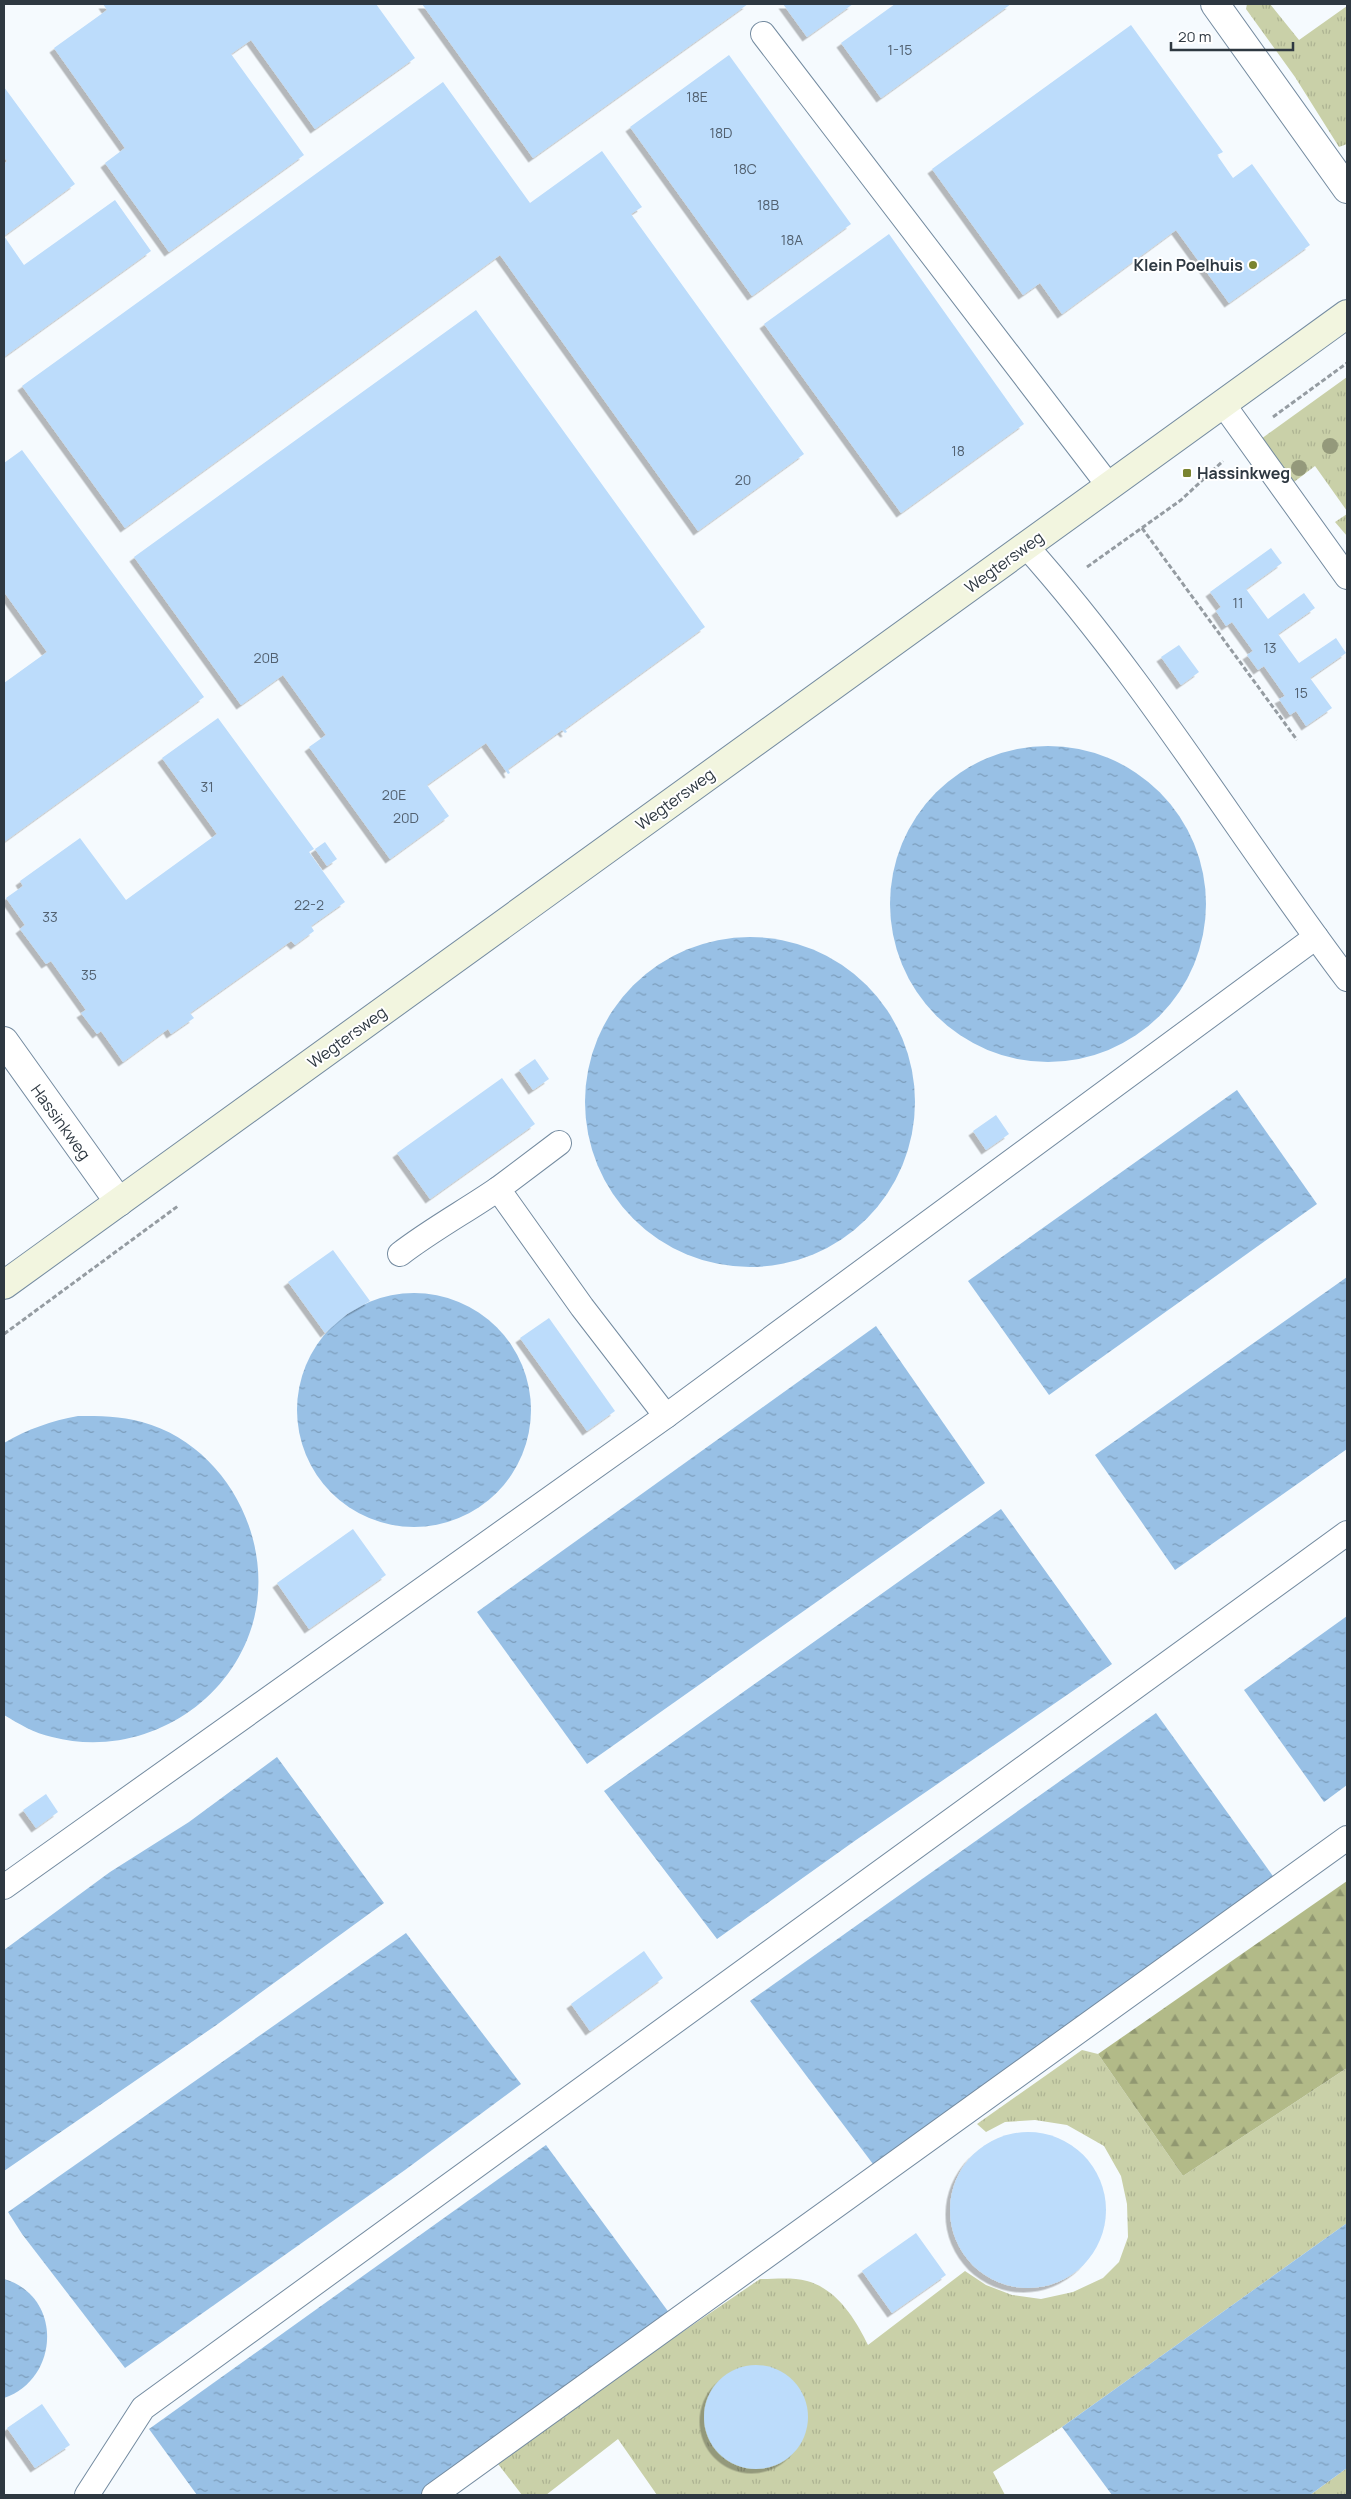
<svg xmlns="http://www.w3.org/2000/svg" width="1351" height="2499" font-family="Manrope,sans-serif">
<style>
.grass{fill:url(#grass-tufts)}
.forest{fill:url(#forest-firs)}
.water{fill:url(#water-ripples)}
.building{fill:#bcdcfb;filter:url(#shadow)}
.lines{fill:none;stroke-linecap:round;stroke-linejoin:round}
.lane-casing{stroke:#748ba0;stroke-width:26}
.street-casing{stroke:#748ba0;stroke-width:30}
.secondary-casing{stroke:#748ba0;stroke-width:30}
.path{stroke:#959ca2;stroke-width:3;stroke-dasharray:5 2.5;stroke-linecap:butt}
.lane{stroke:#fff;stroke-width:24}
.street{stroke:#fff;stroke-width:28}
.secondary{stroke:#f2f5df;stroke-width:28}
.tree{fill:#94997b}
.poi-dot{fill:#7a8430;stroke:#fff;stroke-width:2}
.labels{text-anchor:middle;stroke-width:4;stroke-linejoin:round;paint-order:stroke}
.number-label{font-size:14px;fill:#526170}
.poi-label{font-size:16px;font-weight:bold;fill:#2e3841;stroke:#fff;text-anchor:end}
.street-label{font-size:16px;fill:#2e3841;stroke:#fff}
</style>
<defs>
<pattern id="grass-tufts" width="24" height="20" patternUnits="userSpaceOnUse" patternTransform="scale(1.25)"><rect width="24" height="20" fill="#c9d0a8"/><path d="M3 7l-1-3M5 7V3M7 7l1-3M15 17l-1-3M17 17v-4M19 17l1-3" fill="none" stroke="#adb392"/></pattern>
<pattern id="forest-firs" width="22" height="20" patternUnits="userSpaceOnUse" patternTransform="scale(1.25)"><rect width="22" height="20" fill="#b2ba88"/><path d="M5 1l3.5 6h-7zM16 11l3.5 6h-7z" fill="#919871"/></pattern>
<pattern id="water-ripples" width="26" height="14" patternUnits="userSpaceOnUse" patternTransform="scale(1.25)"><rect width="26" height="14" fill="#98c0e5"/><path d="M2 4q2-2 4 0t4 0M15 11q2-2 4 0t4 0" fill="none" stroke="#7c9dbb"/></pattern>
<filter id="shadow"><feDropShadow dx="-4.5" dy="4.5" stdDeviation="0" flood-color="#0004"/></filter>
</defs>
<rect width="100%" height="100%" fill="#f5fafe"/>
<g class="grass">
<polygon points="1247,4 1270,4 1299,40 1347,6 1347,144 1339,147 1295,77 1246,9"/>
<polygon points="1347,377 1347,511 1315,466 1294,482 1261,439"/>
<polygon points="1347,514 1347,536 1335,522"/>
<path d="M1082 2050 1098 2054 1183 2176 1347 2068V2223L1062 2427 993 2472 1005 2495H657L618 2439 546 2495H522L495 2460 760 2279C775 2279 793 2277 807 2281 837 2289 856 2320 868 2345L965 2271 986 2285 1012 2295 1041 2299 1073 2292 1103 2278 1119 2262 1128 2237 1127 2204 1121 2176 1104 2146 1067 2125 1035 2120 1005 2122 986 2132 977 2124Z"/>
<polygon points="1347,2468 1347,2495 1310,2495"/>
</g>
<polygon class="forest" points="1347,1881 1347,2068 1183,2176 1098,2054"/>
<g class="water">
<circle cx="1048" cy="904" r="158"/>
<circle cx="750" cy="1102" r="165"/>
<polygon points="1237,1090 1317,1204 1049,1395 968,1281"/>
<polygon points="1347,1277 1347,1449 1175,1570 1095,1455"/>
<circle cx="414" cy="1410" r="117"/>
<polygon points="876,1326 985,1483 587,1764 477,1612"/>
<path d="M78 1416C100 1416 120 1416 142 1422 227 1445 277 1543 252 1626 226 1710 136 1759 52 1737 34 1733 19 1724 4 1715V1443C28 1429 51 1421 78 1416Z"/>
<polygon points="1001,1509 1112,1664 856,1840 717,1939 604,1791"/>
<polygon points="1347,1616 1347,1785 1324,1802 1244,1690"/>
<polygon points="1156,1713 1275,1879 876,2168 750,2001"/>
<polygon points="277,1757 384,1903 215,2026 4,2171 4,1950 110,1872 189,1822"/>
<polygon points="406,1933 521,2084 405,2170 125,2368 22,2234 8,2212"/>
<polygon points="546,2145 670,2314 422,2495 197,2495 149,2429"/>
<polygon points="1347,2223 1347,2468 1310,2495 1112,2495 1062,2427"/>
<path d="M4 2279C63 2296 60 2379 4 2398Z"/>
</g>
<g class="building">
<polygon points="103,4 376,4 415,58 315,129 251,40 231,54 304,155 169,252 105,163 125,148 54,48 107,10"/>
<polygon points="422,4 748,4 533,158"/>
<polygon points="783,4 853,4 807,37"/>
<polygon points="895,4 1011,4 881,98 841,43"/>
<polygon points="1131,25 1223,152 1217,155 1233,178 1252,164 1310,245 1229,303 1176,230 1062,314 1040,283 1023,295 932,169"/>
<polygon points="729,55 851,224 752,296 630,127"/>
<polygon points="443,82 530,203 602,151 642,207 631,214 804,454 698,531 500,255 125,528 22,386"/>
<polygon points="4,87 75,184 4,236 4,164 7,161 4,157"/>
<polygon points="115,200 151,251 4,357 4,236 24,265"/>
<polygon points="889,234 1024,424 901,513 764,324"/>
<polygon points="476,310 705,627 565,729 567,732 565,733 562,730 508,769 510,773 508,774 486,743 427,785 449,816 390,859 309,747 326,735 283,675 241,705 134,557"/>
<polygon points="22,450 204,697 4,842 4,683 47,652 4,592 4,463"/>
<polygon points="1271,548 1282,563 1246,589 1268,619 1304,593 1315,608 1278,634 1299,663 1336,638 1346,653 1310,678 1332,708 1306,726 1296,711 1290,715 1279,699 1285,696 1264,666 1258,670 1247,655 1253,651 1232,622 1226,626 1216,611 1221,607 1210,592"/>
<polygon points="1179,645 1199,672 1181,685 1161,657"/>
<polygon points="218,718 314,849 309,852 345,902 311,926 314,931 295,945 291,941 190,1013 194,1018 171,1034 168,1029 123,1062 101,1031 97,1034 81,1013 86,1010 51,961 46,964 20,929 25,925 6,898 23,886 20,881 80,838 126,900 217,834 162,758"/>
<polygon points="325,842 337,859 327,866 315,849"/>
<polygon points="535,1059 549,1079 533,1090 519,1070"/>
<polygon points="502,1078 535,1124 430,1199 397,1153"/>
<polygon points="996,1115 1009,1134 986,1150 973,1131"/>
<polygon points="333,1250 370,1301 347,1314 325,1333 288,1282"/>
<polygon points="549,1318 615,1411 587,1431 520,1338"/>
<polygon points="353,1529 386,1575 309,1629 277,1583"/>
<polygon points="46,1794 58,1812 36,1828 23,1810"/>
<polygon points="644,1951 663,1978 590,2031 571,2004"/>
<circle cx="1028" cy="2210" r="78"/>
<polygon points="916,2233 946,2275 892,2313 862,2271"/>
<circle cx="756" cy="2417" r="52"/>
<polygon points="42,2404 70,2445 35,2468 7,2428"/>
</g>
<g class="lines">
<defs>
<g id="lane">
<polyline points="763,34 1109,486"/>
<polyline points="1223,404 1347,577"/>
<path d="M1026 546C1146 680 1239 836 1347 979"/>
<polyline points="559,1143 498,1189 582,1307 666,1416"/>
<path d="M400 1254C431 1230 466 1211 498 1189"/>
<polyline points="4,1887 666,1416 1316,937"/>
<polyline points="87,2495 143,2408 1347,1533"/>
<polyline points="434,2495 1347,1838"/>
</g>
<g id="street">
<polyline points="1215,4 1347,189"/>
<polyline points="4,1041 119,1202"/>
</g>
<polyline id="secondary" points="4,1285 1347,314"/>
</defs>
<use href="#lane" class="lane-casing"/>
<use href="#street" class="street-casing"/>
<use href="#secondary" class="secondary-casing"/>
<g class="path">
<polyline points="1273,417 1347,363"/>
<polyline points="1142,528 1297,740"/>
<polyline points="1087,567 1181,500 1223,461"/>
<polyline points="4,1334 178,1206"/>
</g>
<use href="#lane" class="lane"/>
<use href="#street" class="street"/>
<use href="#secondary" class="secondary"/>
</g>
<g class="tree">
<circle cx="1330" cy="446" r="8"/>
<circle cx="1299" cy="468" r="8"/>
</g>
<g class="poi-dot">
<circle cx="1253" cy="265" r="5"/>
<rect x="1182" y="468" width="10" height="10" rx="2.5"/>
</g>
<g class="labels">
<g class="number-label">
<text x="900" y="55">1-15</text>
<text x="697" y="102">18E</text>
<text x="721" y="138">18D</text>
<text x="745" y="174">18C</text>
<text x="768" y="210">18B</text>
<text x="792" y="245">18A</text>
<text x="958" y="456">18</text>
<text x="743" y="485">20</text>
<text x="1238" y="608">11</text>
<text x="1270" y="653">13</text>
<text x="266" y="663">20B</text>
<text x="1301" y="698">15</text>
<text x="207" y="792">31</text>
<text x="394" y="800">20E</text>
<text x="406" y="823">20D</text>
<text x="309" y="910">22-2</text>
<text x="50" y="922">33</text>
<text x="89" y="980">35</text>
</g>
<g class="poi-label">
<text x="1243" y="271">Klein Poelhuis</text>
<text x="1197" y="479" text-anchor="start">Hassinkweg</text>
</g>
<g class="street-label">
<text transform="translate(1004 562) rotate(-36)" y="6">Wegtersweg</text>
<text transform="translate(675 799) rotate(-36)" y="6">Wegtersweg</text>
<text transform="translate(347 1037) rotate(-36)" y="6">Wegtersweg</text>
<text transform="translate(61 1122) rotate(54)" y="6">Hassinkweg</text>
</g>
</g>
<rect width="1351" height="2499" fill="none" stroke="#2e3841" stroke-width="10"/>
<path d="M1171 42v8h122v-8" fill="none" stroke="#2e3841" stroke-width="2.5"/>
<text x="1178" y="42" font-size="15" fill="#2e3841" stroke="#ffffff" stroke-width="4" paint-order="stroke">20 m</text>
</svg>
